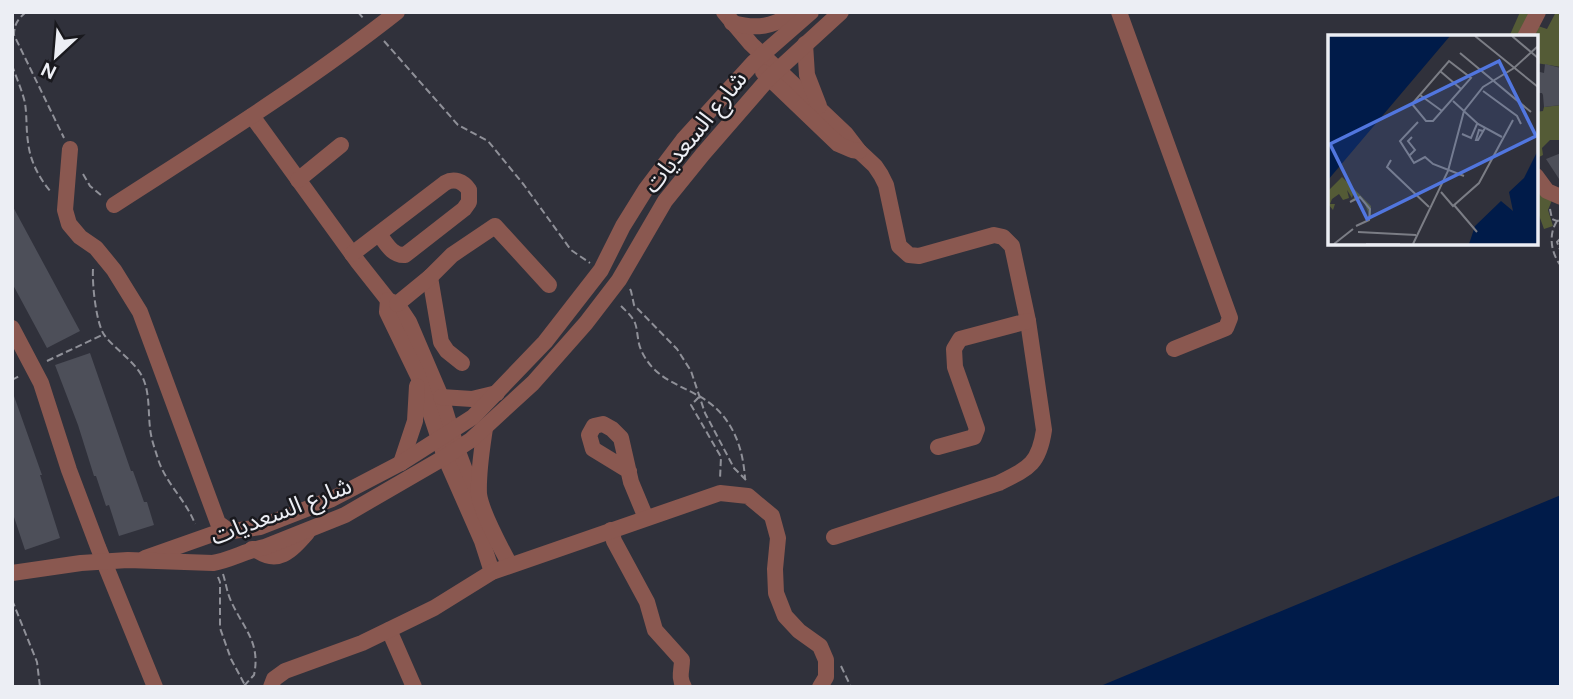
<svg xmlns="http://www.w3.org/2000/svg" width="1573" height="699" font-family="'DM Sans','Noto Sans Arabic',sans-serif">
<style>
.green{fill:#545b36}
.water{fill:#001b49}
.building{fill:#4d4f59}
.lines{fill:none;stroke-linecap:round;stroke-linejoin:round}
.path{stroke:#8f9098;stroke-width:2;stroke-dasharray:7 3.5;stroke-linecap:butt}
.minor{stroke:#8a5850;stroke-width:16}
.labels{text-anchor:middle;stroke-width:5;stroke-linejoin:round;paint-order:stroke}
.street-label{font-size:24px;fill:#eceef4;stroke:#19191e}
.inset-road{fill:none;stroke:#7b7d85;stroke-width:2}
.view{fill:#5176df;fill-opacity:0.15;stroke:#5176df;stroke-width:3.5}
.inset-edge{fill:none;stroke:#eceef4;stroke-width:3.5}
</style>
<rect width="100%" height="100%" fill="#30313b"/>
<g class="green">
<polygon points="1520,12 1532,12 1519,37 1509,37"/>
<polygon points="1556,12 1561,12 1561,67 1536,63 1536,42 1539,37 1536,33 1538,26 1547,29"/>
<polygon points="1561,105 1561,140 1550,140 1542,148 1543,155 1537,158 1536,112 1543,111 1544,107"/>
<polygon points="1536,187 1552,200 1548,210 1553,226 1544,229 1536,207"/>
</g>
<polygon class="water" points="1561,495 1561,687 1098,687"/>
<g class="building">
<polygon points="1545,64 1561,68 1561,105 1544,107 1543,95 1542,93 1536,93 1536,71 1544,73"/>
<polygon points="1561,153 1561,182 1546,159"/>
<polygon points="12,205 80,331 47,348 12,283"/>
<polygon points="90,353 131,471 133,471 144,502 147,502 154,525 119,536 109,505 106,506 96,476 94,476 78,425 55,365"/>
<polygon points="12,396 14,396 42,475 40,475 60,538 25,550 12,511"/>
</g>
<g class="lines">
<g class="path">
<path d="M26 12C18 19 14 24 14 35L64 138"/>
<polyline points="358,12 364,19"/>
<polyline points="384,41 458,125 488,141 524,185 571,250 590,263"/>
<path d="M12 65C16 77 22 90 25 103 27 116 26 129 28 142 30 161 39 178 51 192"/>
<polyline points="83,174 90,186 102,196"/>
<polyline points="1550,209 1552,219 1557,221 1561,220"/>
<path d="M1557 221C1548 235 1551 253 1561 266"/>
<polyline points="1560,239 1557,242 1561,252"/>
<path d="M93 269C92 283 96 325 105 336 116 350 133 360 142 376 150 392 148 411 150 428 151 439 155 449 158 459 166 484 186 500 195 524"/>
<polyline points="630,289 631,291 634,305 677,349 691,371 705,413 734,468 747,481"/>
<path d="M621 306C626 311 632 316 635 323 637 328 637 333 638 338 639 349 645 359 652 367 665 381 681 386 697 395 730 412 743 444 745 479"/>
<polyline points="47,361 102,335"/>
<polyline points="12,380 21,375"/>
<polyline points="699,397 691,405 721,457 720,479"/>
<path d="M223 574C226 583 227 593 231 601 243 628 261 642 254 675L243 687"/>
<polyline points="218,577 220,582 220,628 231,659 246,687"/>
<polyline points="12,600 37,662 40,687"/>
<polyline points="841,666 851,687"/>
</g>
<g class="minor">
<path d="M724 12 751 44 846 134 859 151 875 166 881 175 886 185 899 246 909 255 919 256 994 235 1003 237 1012 246 1028 321 1044 430C1039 464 1029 468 999 483L834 537"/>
<polyline points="1119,12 1230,318 1226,328 1174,349"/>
<path d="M732 23C763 31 773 24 800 12"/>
<polyline points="1525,37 1538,12"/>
<polyline points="805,44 807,75 819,106"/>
<polyline points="763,72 838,144 852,150 859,151"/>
<polyline points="252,116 358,262 388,300 397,304 409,322 441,397 457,449 466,473 479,497"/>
<polyline points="70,149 65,210 69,224 80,237 96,248 114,270 140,312 218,523 229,531"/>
<polyline points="1536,176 1547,191 1561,197"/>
<polyline points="298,180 341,145"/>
<path d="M114 205C210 143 307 83 397 12"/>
<path d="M352 254 445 183C454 178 463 181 469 190V202L464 209 405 255C392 256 386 243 379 234"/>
<polyline points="430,277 441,342 447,351 462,363"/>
<polyline points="388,300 387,312 418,376 445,457 482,541 492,572"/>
<polyline points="397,304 430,277 452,255 495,226 549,285"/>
<polyline points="12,328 41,383 69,470 98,547 155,687"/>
<polyline points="441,397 472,399 497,393"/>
<path d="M485 428C482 449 478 472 479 494 481 512 501 548 510 565"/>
<polyline points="938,447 974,437 977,429 955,367 954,349 960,339 1028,321"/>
<polyline points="401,463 415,421 417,386"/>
<polyline points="629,471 593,449 589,435 594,426 603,424 612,429 621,438 631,482 646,518"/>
<path d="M611 530 614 541 647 602 655 630 682 660C682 670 678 677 684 687"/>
<path d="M252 549H255C278 566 291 551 307 533"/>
<polyline points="145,558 213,534 260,527 332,499 401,463 473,417 545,342 601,270 623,226 646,189 683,140 754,62 811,12"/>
<path d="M12 573 81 563 128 560 213 563C231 560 247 550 265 547L345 515 445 457 471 440 533 383 586 323 619 280 665 201 703 154 769 78 841 12"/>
<polyline points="389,630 414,687"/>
<polyline points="271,687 274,679 285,671 362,643 434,608 492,572 720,493 748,496 772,516 778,538 775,569 776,593 785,616 799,631 820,646 826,660 826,677 820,687"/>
</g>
</g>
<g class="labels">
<g class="street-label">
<text transform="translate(695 132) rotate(-51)" y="8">شارع السعديات</text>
<text transform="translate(281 511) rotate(-21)" y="8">شارع السعديات</text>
</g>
</g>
<g transform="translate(1328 35)">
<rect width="210" height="210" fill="#30313b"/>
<path d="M14 142 43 171V185L35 164 23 165 26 163V155L24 163 19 155 21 163 15 165 11 159 4 164 2 169H7L5 175 0 169V156Z" fill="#545b36"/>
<path d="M0 1H122L0 145ZM210 115V209H141L147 191 173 166 185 176 181 157 196 143Z" fill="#001b49"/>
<path class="inset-road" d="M147 1 210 52M184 1 210 23M132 18 203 77M121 26 143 43 105 86H98L84 69ZM112 36 133 54M155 56 189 81 193 89M92 60 114 76M125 66 150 89 174 102M90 87 72 106 86 128 97 122 105 129 136 141M155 96 151 95 148 105H150L157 93M134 99 143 103 149 89M81 121 87 115 80 106 84 102M63 125 59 132 101 172M113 157 125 171 151 148 185 85M22 167 32 162 42 174 41 185 28 191M126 170 149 197M30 197 88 200M6 209 25 194M38 209H72M85 209 120 136 136 76 155 52 186 33 210 11"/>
<path class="view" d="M171 26 208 101 39 184 2 109Z"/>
<rect width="210" height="210" class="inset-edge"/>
</g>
<rect width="1573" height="699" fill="none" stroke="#eceef4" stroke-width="28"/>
<g transform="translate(56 56) rotate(206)" stroke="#19191e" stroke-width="5" paint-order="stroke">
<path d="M0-5L12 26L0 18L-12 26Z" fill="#eceef4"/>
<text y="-10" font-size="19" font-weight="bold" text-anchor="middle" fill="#eceef4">N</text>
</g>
</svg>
